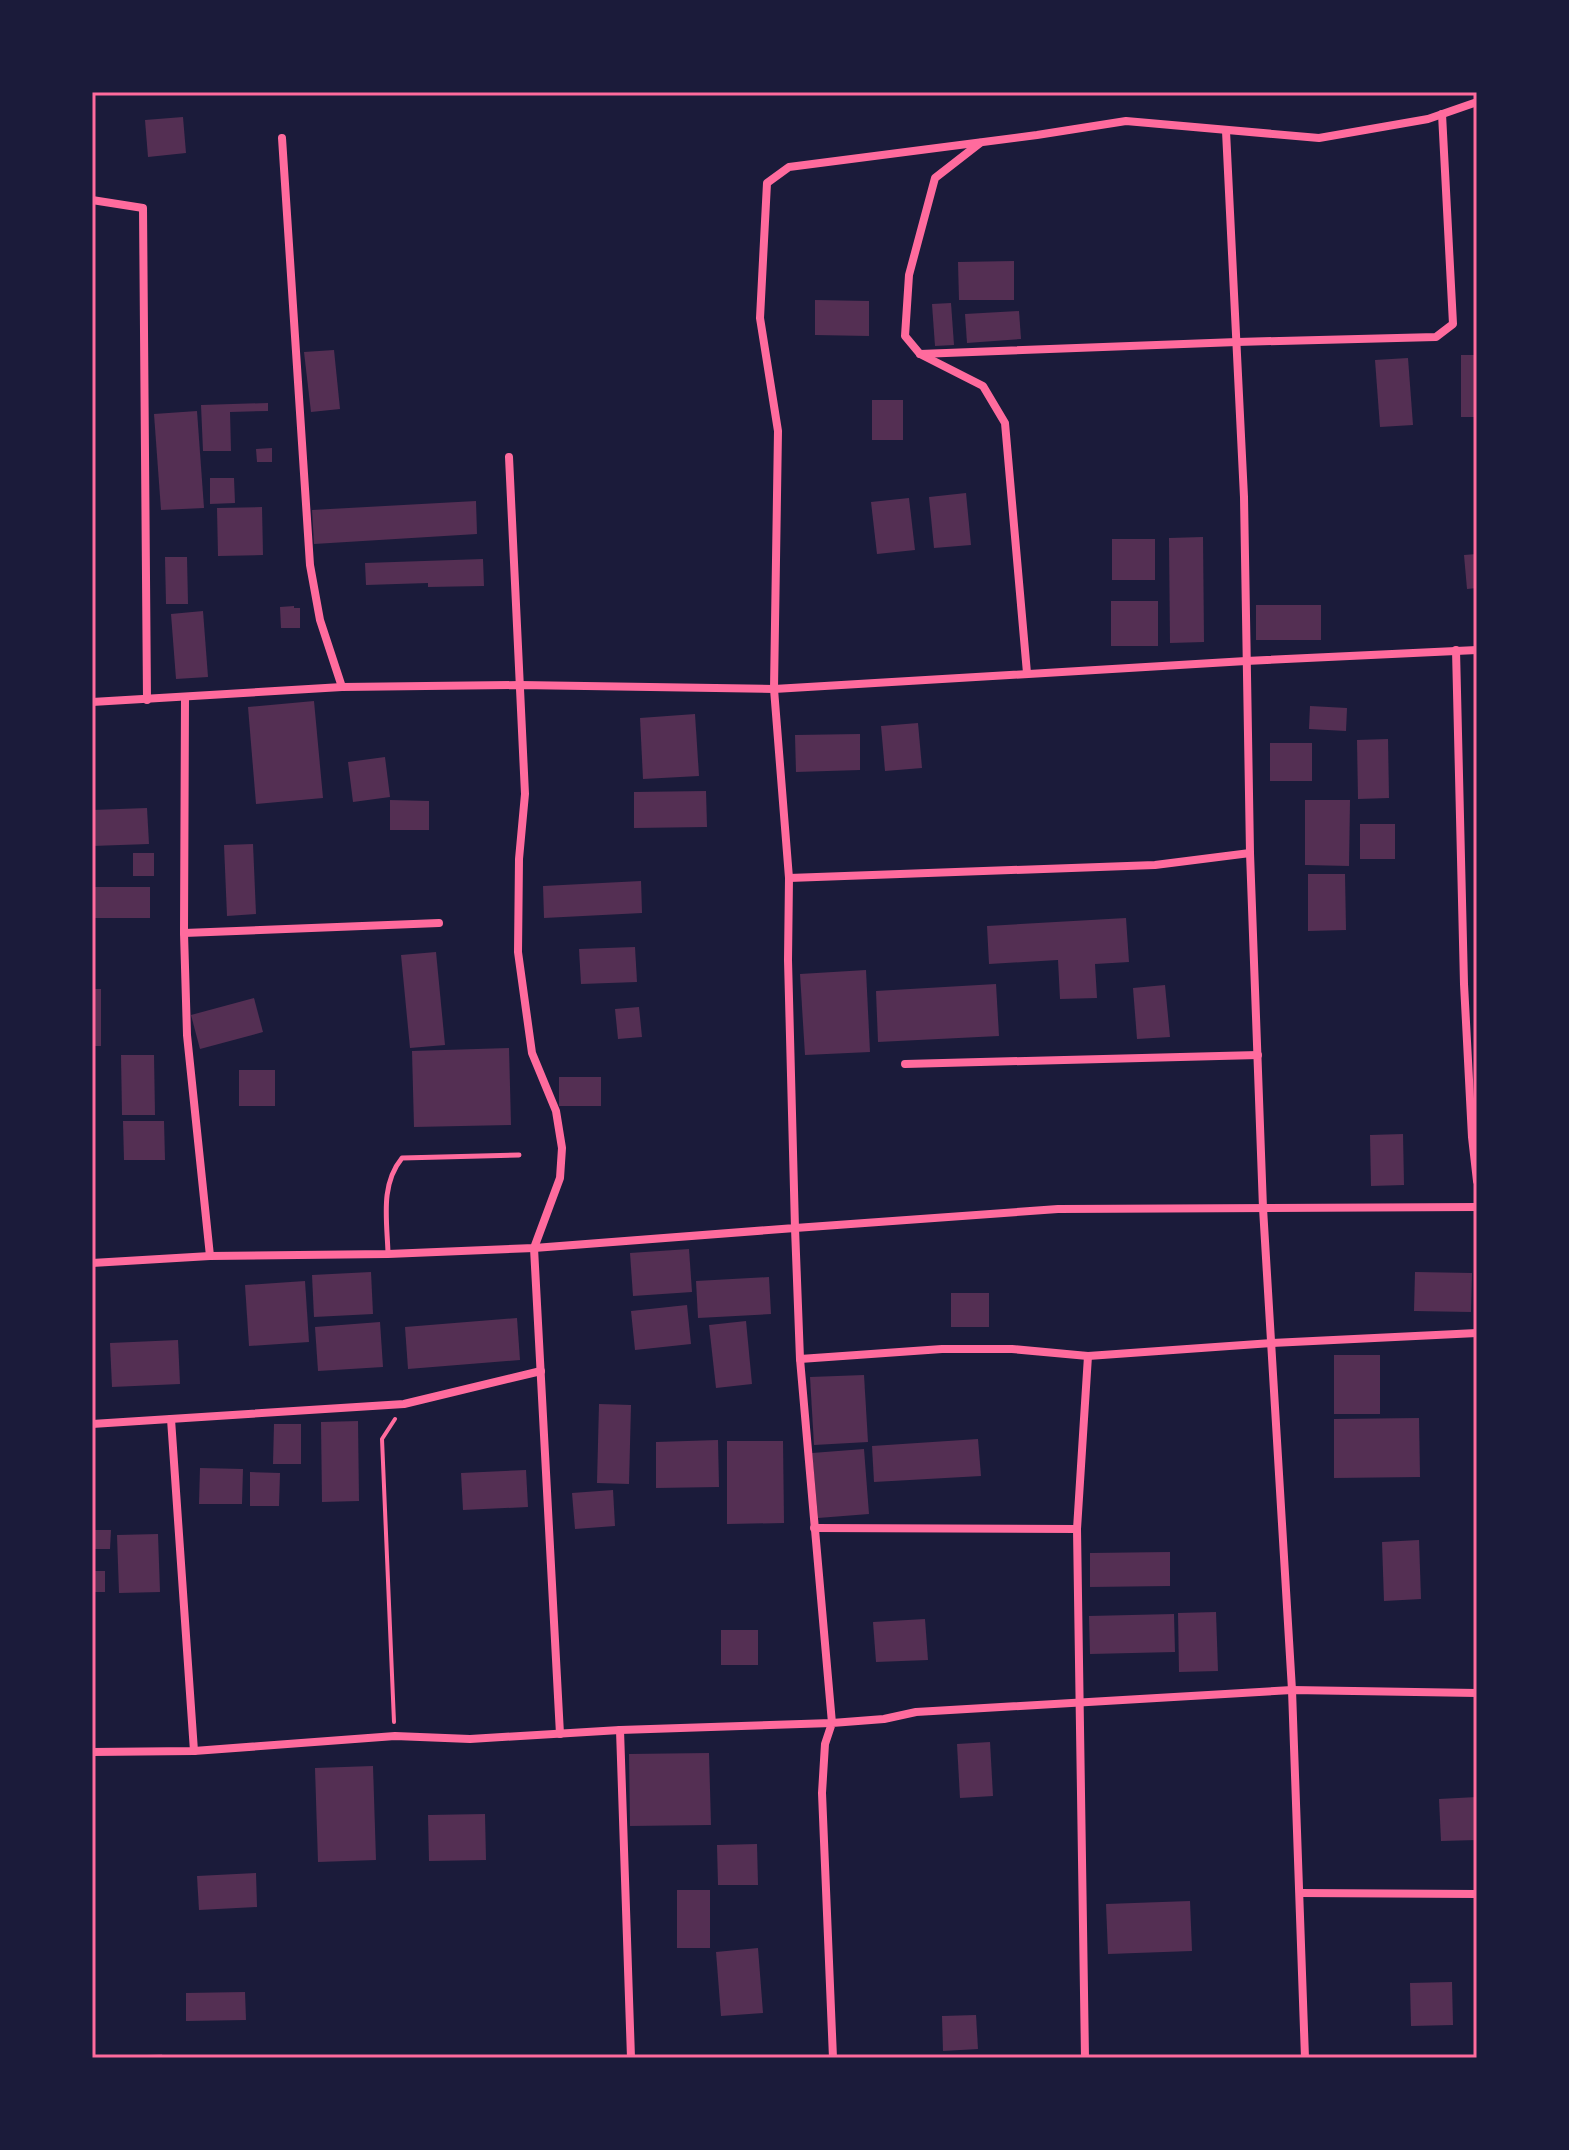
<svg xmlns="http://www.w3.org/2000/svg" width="1569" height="2150" font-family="Karla,sans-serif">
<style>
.building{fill:#542f53}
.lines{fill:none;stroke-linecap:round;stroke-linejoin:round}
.path{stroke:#ff6b9d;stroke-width:4}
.service{stroke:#ff6b9d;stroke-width:5}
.minor{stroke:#ff6b9d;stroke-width:8}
.neatline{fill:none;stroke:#ff6b9d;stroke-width:3}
</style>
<rect width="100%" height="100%" fill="#1b1b3a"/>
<g class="building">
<polygon points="183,117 186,153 148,157 145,120"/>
<polygon points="1014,261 1014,300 959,300 958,262"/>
<polygon points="815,300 869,301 869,336 815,335"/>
<polygon points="951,303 954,345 935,346 932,304"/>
<polygon points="1019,311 1021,339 967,343 965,314"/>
<polygon points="334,350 340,409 311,412 304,352"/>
<rect x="1461" y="355" width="16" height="62"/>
<polygon points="1408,358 1413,425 1380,427 1375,360"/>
<rect x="872" y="400" width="31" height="40"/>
<polygon points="268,403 268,411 230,412 231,451 203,451 201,405"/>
<polygon points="197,411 204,508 161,510 154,414"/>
<polygon points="272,448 272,462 257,462 256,449"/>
<polygon points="210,478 234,478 235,503 210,504"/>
<polygon points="966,493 971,545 934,548 929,497"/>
<polygon points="909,498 915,550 877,554 871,502"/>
<polygon points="476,501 477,534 314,544 312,510"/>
<polygon points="262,507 263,555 218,556 217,508"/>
<polygon points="1203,537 1204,642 1170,643 1169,538"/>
<rect x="1112" y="539" width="43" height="41"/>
<polygon points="1477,554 1477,588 1467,589 1464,555"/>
<polygon points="165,557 187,557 188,604 166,604"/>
<polygon points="483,559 484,586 428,587 428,583 366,585 365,563"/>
<rect x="1111" y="601" width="47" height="45"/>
<rect x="1256" y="605" width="65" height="35"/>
<polygon points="294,606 294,608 300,608 300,628 281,628 280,607"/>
<polygon points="203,611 208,677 176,679 171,614"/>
<polygon points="314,701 323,798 256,804 248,707"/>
<polygon points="1310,706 1347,708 1346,731 1309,729"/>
<polygon points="695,714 699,776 643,779 640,718"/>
<polygon points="918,723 922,768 885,771 881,726"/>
<polygon points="860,734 860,770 796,772 795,735"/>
<polygon points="1388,739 1389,798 1358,799 1357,740"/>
<rect x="1270" y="743" width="42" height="38"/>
<polygon points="385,757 390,797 353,802 348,762"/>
<polygon points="706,791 707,827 634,828 634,792"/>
<polygon points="390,800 429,801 429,830 390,830"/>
<polygon points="1305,800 1350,800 1349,866 1305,865"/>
<polygon points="147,808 149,844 92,846 92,810"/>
<rect x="1360" y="824" width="35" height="35"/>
<polygon points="253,844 256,914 227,916 224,845"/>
<rect x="133" y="853" width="21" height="23"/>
<polygon points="1308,874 1345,874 1346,930 1308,931"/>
<polygon points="641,881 642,913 544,918 543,886"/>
<rect x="92" y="887" width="58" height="31"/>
<polygon points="1126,918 1129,962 1095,964 1097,998 1060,999 1058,960 989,964 987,926"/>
<polygon points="635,947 637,982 581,984 579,949"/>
<polygon points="436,952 445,1045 410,1048 401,955"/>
<polygon points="866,970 870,1052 805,1055 800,974"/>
<polygon points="996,984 999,1036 878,1042 876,991"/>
<polygon points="1165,985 1170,1037 1137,1039 1133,988"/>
<rect x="92" y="989" width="9" height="57"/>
<polygon points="254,998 263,1032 200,1049 191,1015"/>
<polygon points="639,1007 642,1037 618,1039 615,1009"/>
<polygon points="509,1048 511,1125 414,1127 412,1051"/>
<polygon points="121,1055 154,1055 155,1115 122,1115"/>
<rect x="239" y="1070" width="36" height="36"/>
<rect x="559" y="1077" width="42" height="29"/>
<polygon points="123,1121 164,1121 165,1160 124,1160"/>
<polygon points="1403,1134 1404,1185 1371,1186 1370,1135"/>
<polygon points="689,1249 692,1292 633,1296 630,1253"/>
<polygon points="371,1272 373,1314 314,1317 312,1275"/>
<polygon points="1415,1272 1472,1273 1471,1312 1414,1311"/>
<polygon points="769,1277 771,1314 698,1318 696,1281"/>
<polygon points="305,1281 309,1342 249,1346 245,1285"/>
<rect x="951" y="1293" width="38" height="34"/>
<polygon points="687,1305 691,1344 635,1350 631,1311"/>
<polygon points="517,1318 520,1360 408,1369 405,1327"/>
<polygon points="746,1321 752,1384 716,1388 709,1325"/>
<polygon points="380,1322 383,1367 318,1371 315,1327"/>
<polygon points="178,1340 180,1384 112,1387 110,1343"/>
<rect x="1334" y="1355" width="46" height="59"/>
<polygon points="864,1375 868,1442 814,1445 810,1377"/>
<polygon points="599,1404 631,1405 629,1484 597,1483"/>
<polygon points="1419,1418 1420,1477 1334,1478 1334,1419"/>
<polygon points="358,1421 359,1501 322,1502 321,1422"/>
<polygon points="274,1424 301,1424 301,1464 273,1464"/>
<polygon points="978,1439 981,1476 874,1482 872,1446"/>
<polygon points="718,1440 719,1487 656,1488 656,1442"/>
<polygon points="727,1441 783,1441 784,1523 727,1524"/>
<polygon points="864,1449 869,1514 818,1518 812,1453"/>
<polygon points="200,1468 243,1469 242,1504 199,1504"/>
<polygon points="526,1470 528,1507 463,1510 461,1473"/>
<polygon points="250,1472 280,1473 279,1506 250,1506"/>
<rect x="92" y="1488" width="3" height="38"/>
<polygon points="613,1490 615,1526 575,1529 572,1493"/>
<polygon points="92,1530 111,1530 110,1549 92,1549"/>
<polygon points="158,1534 160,1592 119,1593 117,1535"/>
<polygon points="1419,1540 1421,1599 1384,1601 1382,1542"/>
<polygon points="1170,1552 1170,1586 1090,1587 1090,1553"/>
<rect x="92" y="1571" width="13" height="21"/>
<polygon points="1216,1612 1218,1671 1179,1672 1178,1613"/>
<polygon points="1174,1614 1175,1652 1090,1654 1089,1616"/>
<polygon points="925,1619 928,1660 876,1662 873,1622"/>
<rect x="721" y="1630" width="37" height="35"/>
<polygon points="990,1742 993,1796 960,1798 957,1744"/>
<polygon points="709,1753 711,1825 630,1826 629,1754"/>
<polygon points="373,1766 376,1860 318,1862 315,1768"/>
<polygon points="1477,1797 1477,1840 1441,1841 1439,1799"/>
<polygon points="485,1814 486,1860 429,1861 428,1815"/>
<polygon points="757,1844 758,1885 718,1885 717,1845"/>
<polygon points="256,1873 257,1907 199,1910 197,1876"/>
<rect x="677" y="1890" width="33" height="58"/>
<polygon points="1190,1901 1192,1951 1108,1954 1106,1904"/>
<polygon points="758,1948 763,2013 721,2016 716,1952"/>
<polygon points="1452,1982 1453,2025 1411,2026 1410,1983"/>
<polygon points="245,1992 246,2020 186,2021 186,1993"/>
<polygon points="976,2015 978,2049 943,2051 942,2016"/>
<polygon points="162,2054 163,2058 132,2058 132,2056"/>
</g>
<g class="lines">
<polyline class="path" points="394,1722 382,1439 395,1419"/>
<path class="service" d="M388 1253C387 1220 380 1185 402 1158L519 1155"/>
<g class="minor">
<polyline points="1226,131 1244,497 1250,853 1263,1208 1292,1690 1305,2058"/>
<polyline points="282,138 310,565 320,620 342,687"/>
<polyline points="980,143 935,178 909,275 905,336 920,354 983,386 1005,423 1027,673"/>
<polyline points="92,200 143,208 147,700"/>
<polyline points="920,354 1237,342 1436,337 1453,324 1442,114"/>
<polyline points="509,457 525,794 519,859 518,952 532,1053 556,1111 562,1148 560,1178 534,1248 560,1734"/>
<polyline points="1456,650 1464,984 1472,1137 1477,1181"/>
<polyline points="185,698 184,933 187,1035 210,1256"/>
<polyline points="92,702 342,687 520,685 774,689 1246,661 1477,650"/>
<polyline points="789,878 1155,865 1250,853"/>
<polyline points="184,933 439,923"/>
<polyline points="905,1064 1258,1055"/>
<polyline points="1477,1207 1058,1209 795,1228 800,1359 942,1349 1012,1349 1088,1356 1272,1343 1477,1333"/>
<polyline points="92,1263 210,1256 388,1254 534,1248 795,1228 788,960 789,878 774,689 778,431 760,318 767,183 789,167 1037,135 1126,121 1319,138 1428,119 1477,102"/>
<polyline points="171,1419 194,1751"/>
<polyline points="92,1424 404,1404 541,1371"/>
<polyline points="814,1528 1077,1529"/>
<polyline points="620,1730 631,2058"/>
<polyline points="92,1752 194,1751 395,1736 470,1739 620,1730 832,1723 800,1359"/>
<polyline points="1300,1893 1477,1894"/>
<polyline points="833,2058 822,1793 825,1744 832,1723 884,1719 916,1712 1292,1690 1477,1693"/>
<polyline points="1085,2058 1077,1529 1088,1356"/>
</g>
</g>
<rect width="1569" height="2150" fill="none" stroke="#1b1b3a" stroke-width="188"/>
<rect x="94" y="94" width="1381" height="1962" class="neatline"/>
</svg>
